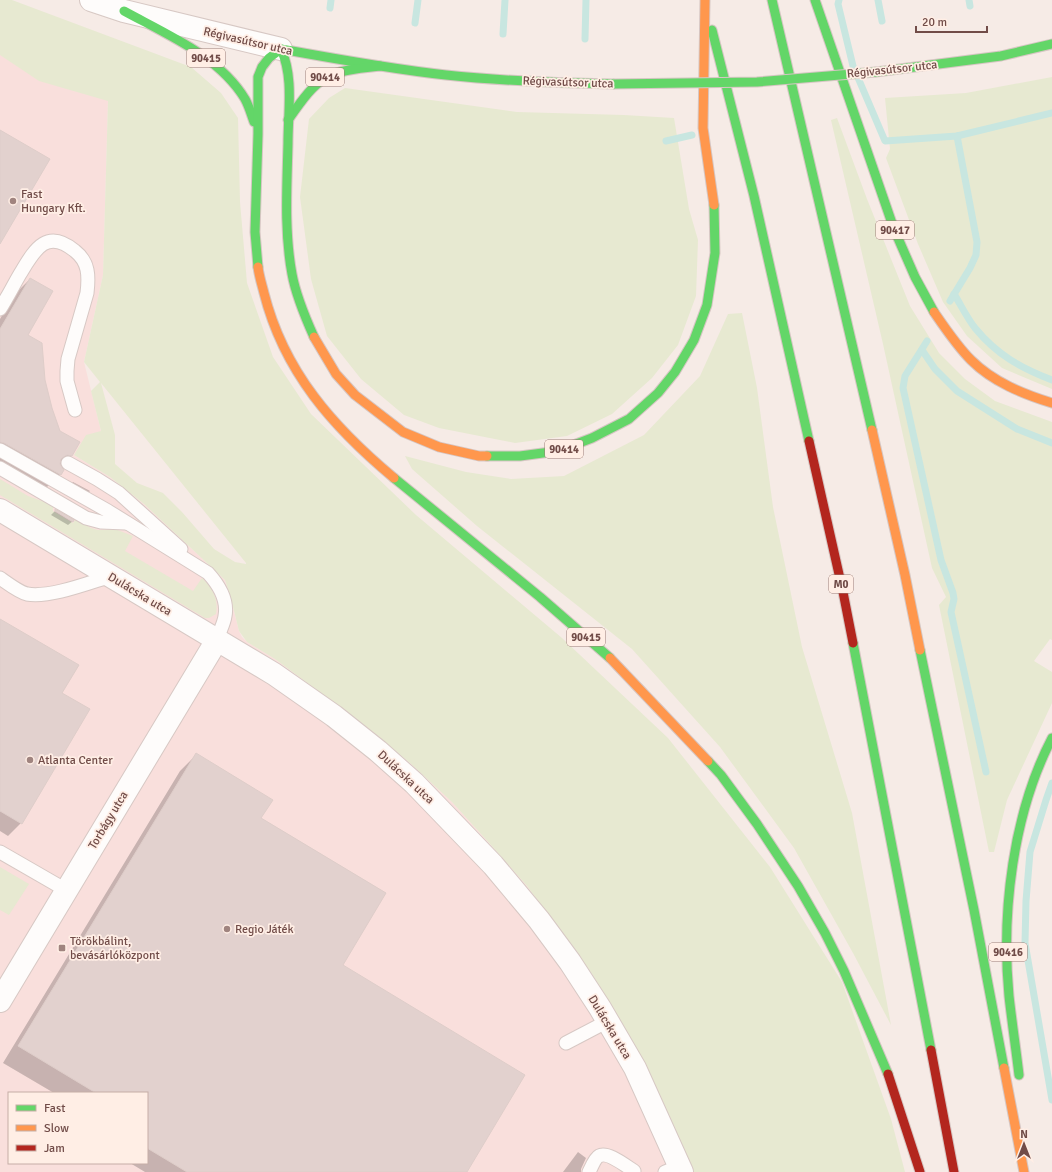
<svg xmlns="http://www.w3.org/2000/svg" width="1052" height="1172" font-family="Signika,sans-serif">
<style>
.commercial{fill:#f9dfdc;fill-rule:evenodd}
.green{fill:#e7e9d1;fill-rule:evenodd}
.shadow{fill:#0003}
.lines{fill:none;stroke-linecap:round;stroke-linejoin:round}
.stream{stroke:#c8e6e0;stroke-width:7}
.building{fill:#e2d1ce;stroke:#decdc9}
.lane-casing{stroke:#d7c8c4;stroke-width:15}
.street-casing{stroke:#d7c8c4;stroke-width:24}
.fast-casing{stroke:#d6c6c3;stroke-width:11}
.slow-casing{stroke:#d6c6c3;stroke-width:11}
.jam-casing{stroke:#d6c6c3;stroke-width:11}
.lane{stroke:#fefcfb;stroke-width:13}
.street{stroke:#fefcfb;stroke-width:22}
.fast{stroke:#63d668;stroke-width:9}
.slow{stroke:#ff974d;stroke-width:9}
.jam{stroke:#b3261e;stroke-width:9}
.fast-bridge-casing{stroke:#d6c6c3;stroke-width:11;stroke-linecap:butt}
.fast-bridge{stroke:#63d668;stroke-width:9}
.poi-dot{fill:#a0847f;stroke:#ffeee5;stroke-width:1.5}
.labels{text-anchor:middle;stroke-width:3.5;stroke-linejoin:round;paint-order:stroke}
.shield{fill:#ffeee5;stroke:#9c7d77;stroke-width:1}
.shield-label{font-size:11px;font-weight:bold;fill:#714c48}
.street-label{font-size:12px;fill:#714c48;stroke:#ffeee5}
.poi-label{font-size:12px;fill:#714c48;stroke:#ffeee5;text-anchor:start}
</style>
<rect width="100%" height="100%" fill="#f6ebe6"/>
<path class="commercial" d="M0 42 108 100 103 275 84 362 101 431 74 455 110 477 144 504 225 580 231 599 239 631 242 637 247 642 275 659 368 728 411 764 452 802 490 844 527 886 592 974 632 1041 651 1078 670 1118 692 1172H0ZM9 1093H147V1163H9Z"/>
<g class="green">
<path d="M0 0H12L191 67 221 93 238 118 240 202 247 283 273 357 311 414 416 515 562 638 668 738 770 867 842 982 891 1119 905 1172H692L670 1118 651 1078 632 1041 592 974 527 886 490 844 452 802 411 764 368 728 275 659 247 642 239 631 231 599 225 580 144 504 110 477 74 455 86 435 101 431 91 391 100 382 84 362 103 275 108 101 39 81 0 55ZM101 383 246 563V564L235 562 214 549 182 512 163 493 137 483 115 464V435Z"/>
<polygon points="1052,77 1052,389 1002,368 967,336 943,302 918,244 886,158 890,149 885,98 966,93"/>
<polygon points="345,88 517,112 624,115 674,118 689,209 698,240 696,296 678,345 652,378 612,414 567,436 515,443 439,428 404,415 361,379 327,336 311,279 300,197 309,119 329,98"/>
<polygon points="837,118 867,199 910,306 939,353 965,379 995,401 1052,422 1052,640 1050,639 1034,661 1052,672 1052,703 1007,800 994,852 989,852 939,605 946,597 932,568 883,344 831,120"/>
<polygon points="742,313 757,388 773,507 802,647 852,813 891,1025 853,953 794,848 720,747 632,649 477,526 412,469 405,456 466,472 511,479 564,476 644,435 700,376 728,314"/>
<path d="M0 479 28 496 53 505V511L73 523 76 519 91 528 98 530 115 529 133 536 125 551 193 591 202 578C212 587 219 599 216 614L209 618H205L0 495Z"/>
<polygon points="0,867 29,884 9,915 0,910"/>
</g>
<g class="shadow">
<polygon points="30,279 26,336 44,380 51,408 60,432 71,455 60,466 63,470 60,474 43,491 0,467 0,319 13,296"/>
<polygon points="73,482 90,491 86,495 69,486"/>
<polygon points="55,511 73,521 68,525 51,515"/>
<polygon points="0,620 61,693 21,823 8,836 0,831"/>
<polygon points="196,755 260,818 341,965 465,1172 145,1172 130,1163 147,1163 147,1093 54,1093 3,1063 180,771"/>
<polygon points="578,1152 586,1158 581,1169 581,1172 563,1172"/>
</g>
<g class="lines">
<g class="stream">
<polyline points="839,0 838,4 853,66 885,141 957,136 1052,113"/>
<polyline points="878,0 882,21"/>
<polyline points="969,0 970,6"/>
<polyline points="330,8 331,0"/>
<polyline points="415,23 418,0"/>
<polyline points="503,34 505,0"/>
<polyline points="585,39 586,0"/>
<polyline points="666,141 692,135"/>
<path d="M954 294C961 305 967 318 975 328 997 355 1021 368 1052 380"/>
<polyline points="950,301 970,268 976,255 977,242 957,136"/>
<polyline points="927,341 905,376 903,388 941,560 953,593 954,599 951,612 986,772"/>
<polyline points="922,350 935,369 957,391 1017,429 1052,443"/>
<polyline points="1052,783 1046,800 1030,852 1026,901 1025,943 1052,1100"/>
</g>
</g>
<g class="building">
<polygon points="0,130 50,159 0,244"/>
<polygon points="30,278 53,291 28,335 42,343 45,380 52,408 60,431 80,442 72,456 67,455 61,459 60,464 64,470 61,475 4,443 0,442 0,329"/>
<polygon points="55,509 74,520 73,522 55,511"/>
<polygon points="0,619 79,665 62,693 90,709 22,824 0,811"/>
<polygon points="196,753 273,800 261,818 386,893 343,965 525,1075 467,1172 187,1172 147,1148 147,1093 96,1093 18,1046"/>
</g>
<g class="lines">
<defs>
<g id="lane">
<path d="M0 309C7 298 13 286 20 274 34 251 46 227 75 251 89 262 89 276 87 293L68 359 67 371V381L75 410"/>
<path d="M0 450 108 511 208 573C218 584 228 600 225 616 224 624 219 632 217 640"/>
<polyline points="68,463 97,479 119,493 181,549"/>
<polyline points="0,468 86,518 101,522 126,523"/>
<path d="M0 578C7 583 19 592 27 594 50 598 88 583 111 576"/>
<polyline points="0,852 66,890"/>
<polyline points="566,1043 608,1021"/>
<path d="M589 1172C591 1168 595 1158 599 1156 608 1151 627 1167 634 1171"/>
<polyline points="665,1172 680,1166"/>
</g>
<g id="street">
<polyline points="91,0 124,11 281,49"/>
<polyline points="0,510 274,674 334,716 378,751 414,783 493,865 539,920 570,962 600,1008 635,1068 682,1172"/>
<polyline points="0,1001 217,640"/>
</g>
<g id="fast">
<polyline points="772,0 872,430"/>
<polyline points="815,0 894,229 915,277 934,312"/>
<path d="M124 11C166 34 219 56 245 99 249 106 251 114 254 122"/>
<polyline points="712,30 754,196 809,441"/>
<path d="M281 49C336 59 391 69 446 75 502 81 557 83 613 84"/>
<polyline points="876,72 1001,56 1052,44"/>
<path d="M288 120C320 74 325 72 380 66"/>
<path d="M258 267 255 232 258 134V77L262 67 269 58 281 49C294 77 288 112 288 143 287 186 284 231 292 274 296 296 305 317 314 337"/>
<polyline points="487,456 520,456 558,451 592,438 629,419 658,393 675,372 694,340 707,305 715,253 714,205"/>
<polyline points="394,478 540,597 610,658"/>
<polyline points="853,643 931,1050"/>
<polyline points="920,650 974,910 1004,1068"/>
<polyline points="708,761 721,775 757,824 798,886 825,933 844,971 888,1074"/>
<path d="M1019 1075C1016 1049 1012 1023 1009 996 1001 912 1013 813 1052 738"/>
</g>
<g id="slow">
<polyline points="705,0 703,128 714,205"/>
<path d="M258 267C259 276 262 285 264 293 284 372 333 427 394 478"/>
<path d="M934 312C945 328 957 346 971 360 993 382 1023 394 1052 403"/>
<polyline points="314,337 336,374 355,395 403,432 439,447 479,456 487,456"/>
<polyline points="872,430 905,575 920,650"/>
<polyline points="610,658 708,761"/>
<polyline points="1004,1068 1024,1172"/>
</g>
<g id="jam">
<polyline points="809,441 843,592 853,643"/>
<polyline points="931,1050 954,1172"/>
<polyline points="888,1074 920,1172"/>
</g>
</defs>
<use href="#lane" class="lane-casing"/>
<use href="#street" class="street-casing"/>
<use href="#fast" class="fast-casing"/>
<use href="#slow" class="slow-casing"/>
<use href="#jam" class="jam-casing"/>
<use href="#lane" class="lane"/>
<use href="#street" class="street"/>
<use href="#fast" class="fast"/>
<use href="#slow" class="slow"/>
<use href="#jam" class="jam"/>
<defs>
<polyline id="fast-bridge" points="613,84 757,82 876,72"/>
</defs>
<use href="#fast-bridge" class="fast-bridge-casing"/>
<use href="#fast-bridge" class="fast-bridge"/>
</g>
<g class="poi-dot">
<circle cx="13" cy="201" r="4"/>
<circle cx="30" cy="760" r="4"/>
<circle cx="227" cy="929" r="4"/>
<rect x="58" y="944" width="8" height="8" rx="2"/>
</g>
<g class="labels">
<g class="shield">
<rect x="187" y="49" width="38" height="18" rx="3"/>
<rect x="306" y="68" width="38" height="18" rx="3"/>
<rect x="876" y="221" width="38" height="18" rx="3"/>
<rect x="545" y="440" width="38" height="18" rx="3"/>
<rect x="829" y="575" width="24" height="18" rx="3"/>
<rect x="567" y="628" width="38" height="18" rx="3"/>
<rect x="989" y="943" width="38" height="18" rx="3"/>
</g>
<g class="shield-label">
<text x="206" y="62">90415</text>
<text x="325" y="81">90414</text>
<text x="895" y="234">90417</text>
<text x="564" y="453">90414</text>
<text x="841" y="588">M0</text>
<text x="586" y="641">90415</text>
<text x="1008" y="956">90416</text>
</g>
<g class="street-label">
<text transform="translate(248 41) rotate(13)" y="4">Régivasútsor utca</text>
<text transform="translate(892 69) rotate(-6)" y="4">Régivasútsor utca</text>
<text transform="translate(568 82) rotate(2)" y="4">Régivasútsor utca</text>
<text transform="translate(140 594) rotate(31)" y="4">Dulácska utca</text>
<text transform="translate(406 777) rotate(43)" y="4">Dulácska utca</text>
<text transform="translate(108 820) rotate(-59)" y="4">Torbágy utca</text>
<text transform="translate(610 1027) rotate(59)" y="4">Dulácska utca</text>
</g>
<g class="poi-label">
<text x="21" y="198">Fast<tspan x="21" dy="14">Hungary Kft.</tspan></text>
<text x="38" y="764">Atlanta Center</text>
<text x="235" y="933">Regio Játék</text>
<text x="70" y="945">Törökbálint,<tspan x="70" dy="14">bevásárlóközpont</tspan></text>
</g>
</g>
<rect x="8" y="1092" width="140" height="72" fill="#ffeee5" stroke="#c6ada6"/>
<rect x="16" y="1105" width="20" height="6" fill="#63d668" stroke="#c6ada6"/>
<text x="44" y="1112" font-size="12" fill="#714c48">Fast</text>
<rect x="16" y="1125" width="20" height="6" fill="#ff974d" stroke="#c6ada6"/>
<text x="44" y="1132" font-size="12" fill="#714c48">Slow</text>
<rect x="16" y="1145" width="20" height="6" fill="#b3261e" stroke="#c6ada6"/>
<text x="44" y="1152" font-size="12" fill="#714c48">Jam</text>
<g transform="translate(1024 1144)" stroke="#ffeee5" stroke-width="3" paint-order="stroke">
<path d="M0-3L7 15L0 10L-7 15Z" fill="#714c48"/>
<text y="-6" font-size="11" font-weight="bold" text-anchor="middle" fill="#714c48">N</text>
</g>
<path d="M916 26v6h71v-6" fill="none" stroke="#714c48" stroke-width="2"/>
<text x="922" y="26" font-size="12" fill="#714c48" stroke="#ffeee5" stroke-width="3" paint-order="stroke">20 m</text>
</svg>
